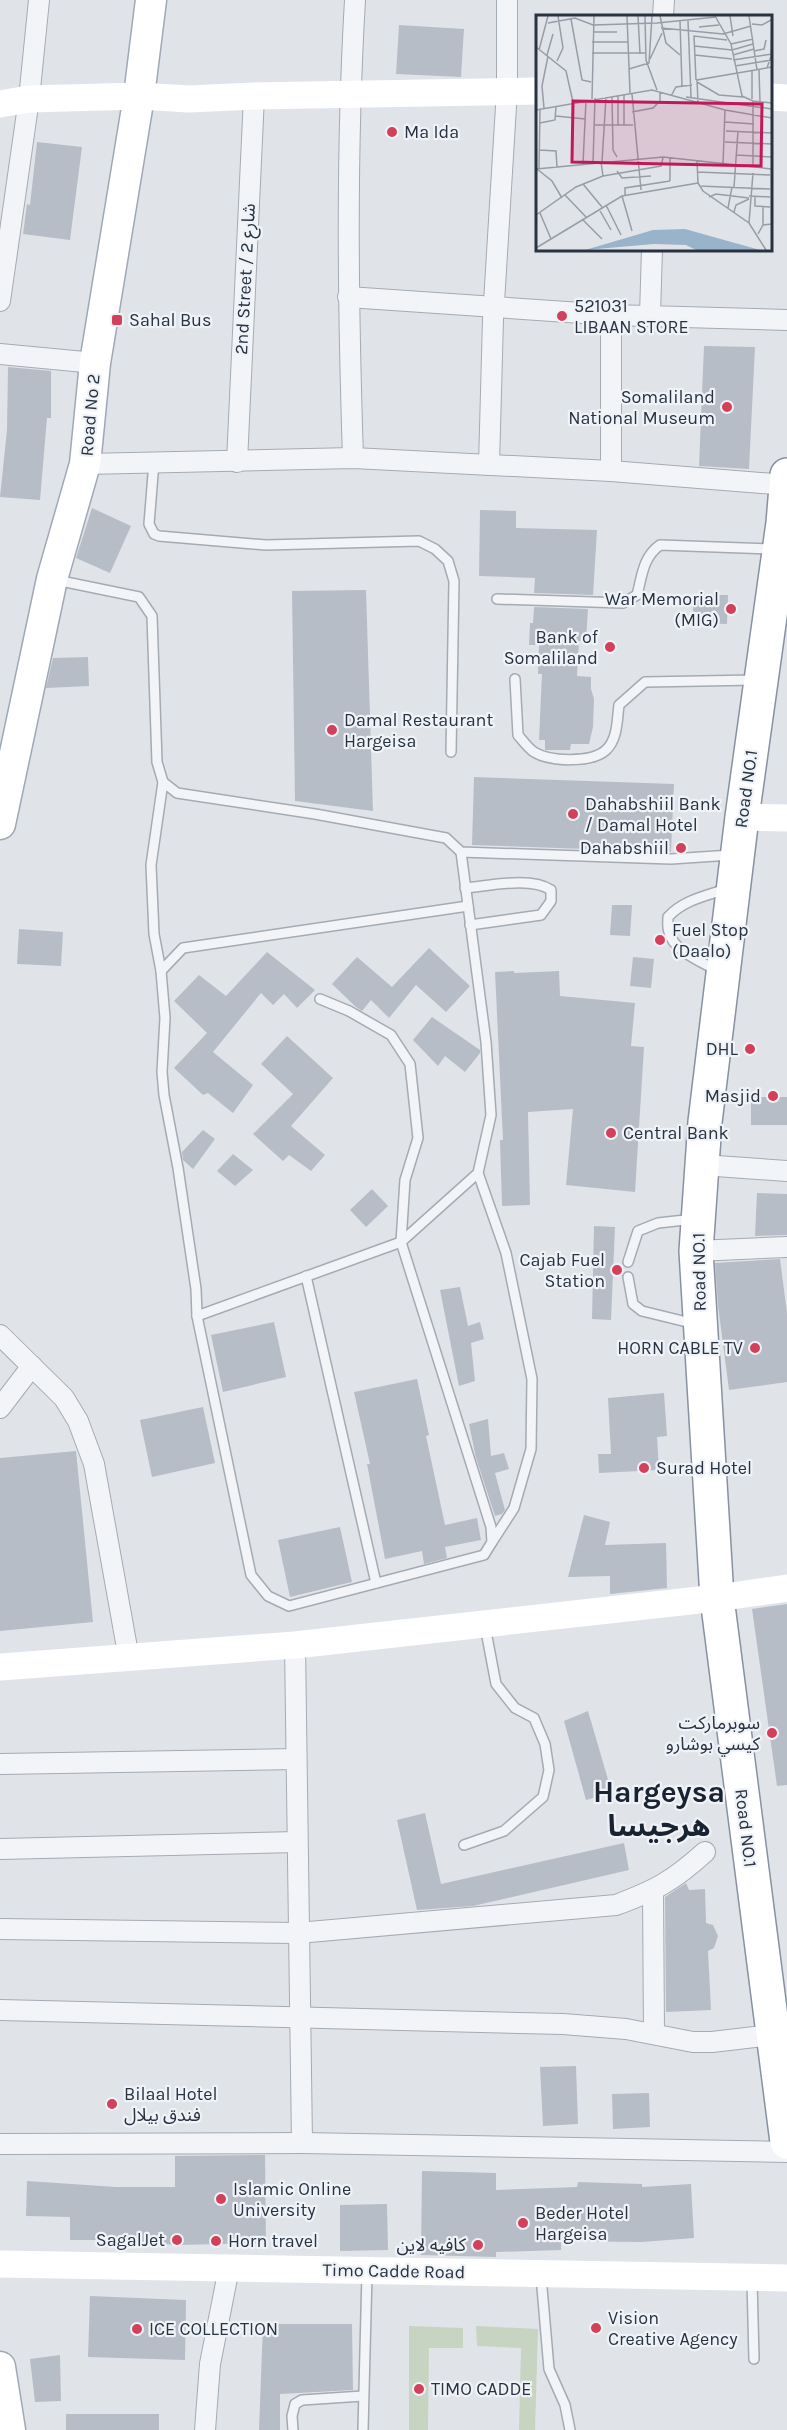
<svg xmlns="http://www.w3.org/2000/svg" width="787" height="2430" font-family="Karla,'Noto Sans Arabic',sans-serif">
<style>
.green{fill:#c6d4c1}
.building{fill:#b7bdc6}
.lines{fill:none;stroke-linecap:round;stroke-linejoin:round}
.lane-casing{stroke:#a5abb3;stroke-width:12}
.street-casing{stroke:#a5abb3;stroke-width:22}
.primary-casing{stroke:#9fa8b6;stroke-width:33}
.highway-casing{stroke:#8791a1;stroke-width:36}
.lane{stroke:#f3f4f7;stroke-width:9}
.street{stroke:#f3f4f7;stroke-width:20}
.secondary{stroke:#fff;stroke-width:27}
.primary{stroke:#fff;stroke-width:30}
.highway{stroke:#fff;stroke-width:33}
.poi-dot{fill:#d3405a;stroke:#eff3f7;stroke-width:2}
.labels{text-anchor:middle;stroke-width:4.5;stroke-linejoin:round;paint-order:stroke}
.poi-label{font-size:18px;fill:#283241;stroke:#eff3f7;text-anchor:start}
.street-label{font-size:18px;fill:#283241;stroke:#eff3f7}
.town-label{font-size:30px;font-weight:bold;fill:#1a2332;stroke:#eff3f7}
.inset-road{fill:none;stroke:#969da6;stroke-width:1.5}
.view{fill:#c2185b;fill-opacity:0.15;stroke:#c2185b;stroke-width:3}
.inset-edge{fill:none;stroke:#283241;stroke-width:3}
</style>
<rect width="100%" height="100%" fill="#e0e4e9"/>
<g class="green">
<polygon points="409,2326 463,2328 463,2348 429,2348 428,2430 409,2430"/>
<polygon points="476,2326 538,2329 535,2430 519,2430 521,2348 477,2346"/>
</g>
<g class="building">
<polygon points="399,25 464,29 461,77 396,74"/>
<polygon points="37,142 82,147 70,240 23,234 27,204 30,205"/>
<polygon points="704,346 755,347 749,469 699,466"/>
<polygon points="8,367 51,371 51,418 47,418 40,500 0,497 7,430"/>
<polygon points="92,508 131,526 110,573 76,558"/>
<polygon points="480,510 516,511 516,528 597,530 593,595 534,593 535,578 479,576"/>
<polygon points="366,590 373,811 295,801 292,591"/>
<polygon points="693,595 728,595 727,624 693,623"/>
<polygon points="534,607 588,609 586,640 579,641 577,676 591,677 591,689 594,699 593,727 589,744 571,744 570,750 545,750 545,740 539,740 542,674 538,674 539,645 529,645 530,623 533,623"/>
<polygon points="88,657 89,686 46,688 53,658"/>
<polygon points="474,777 674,784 671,852 472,845"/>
<polygon points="612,905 632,905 630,936 610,935"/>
<polygon points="19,929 63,932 61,966 17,964"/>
<polygon points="429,948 470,986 446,1012 416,985 389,1018 371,1000 362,1011 356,1007 332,984 357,957 392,987"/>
<polygon points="267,952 315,990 297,1008 284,994 273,1005 261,993 213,1052 253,1085 233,1113 208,1093 203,1095 174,1068 207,1033 174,1001 199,975 226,996"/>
<polygon points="633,957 654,959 651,988 630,986"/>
<polygon points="514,971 514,973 559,971 560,996 635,1003 631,1046 644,1047 635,1192 566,1185 573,1109 528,1112 530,1205 502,1206 500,1140 503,1140 495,972"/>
<polygon points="432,1017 480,1050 480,1053 465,1072 445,1056 438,1066 413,1040"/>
<polygon points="287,1036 333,1078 291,1126 325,1155 311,1171 289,1155 283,1161 253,1134 293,1094 261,1064"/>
<rect x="751" y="1097" width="36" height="28"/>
<polygon points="203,1130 215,1139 193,1169 183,1160 182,1152"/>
<polygon points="233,1154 253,1170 235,1186 217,1171"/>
<polygon points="372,1189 388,1206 366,1227 350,1210"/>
<polygon points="757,1193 787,1194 787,1235 755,1236"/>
<polygon points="594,1226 615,1227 611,1320 592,1319"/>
<polygon points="780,1259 787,1313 787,1382 729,1390 718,1306 715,1263"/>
<polygon points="460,1287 468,1326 480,1322 484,1339 471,1343 475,1381 459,1386 440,1290"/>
<polygon points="274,1322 286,1377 223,1392 211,1335"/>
<polygon points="417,1379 429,1435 426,1436 445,1525 477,1518 481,1540 445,1547 447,1558 424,1564 422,1551 385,1559 367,1464 370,1464 354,1392"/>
<polygon points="664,1393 667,1436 657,1437 659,1470 599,1473 598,1454 611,1454 608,1398"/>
<polygon points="203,1407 215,1463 152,1477 140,1420"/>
<polygon points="488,1419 491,1456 504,1453 509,1469 495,1473 505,1510 502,1514 495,1516 476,1458 469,1424"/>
<polygon points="76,1451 93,1622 0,1631 0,1458"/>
<polygon points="584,1515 610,1522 605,1545 666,1543 667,1588 610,1594 610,1576 568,1577"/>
<polygon points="340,1527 352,1582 290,1597 278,1540"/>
<polygon points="787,1604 787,1785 777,1786 752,1609"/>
<polygon points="588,1711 612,1793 586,1800 564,1721"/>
<polygon points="425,1813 441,1884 624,1843 629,1870 473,1906 417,1910 397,1820"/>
<polygon points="686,1883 689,1890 705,1889 706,1923 713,1925 718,1936 714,1948 708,1951 711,2010 666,2012 665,1897"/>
<polygon points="576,2066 578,2124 543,2126 540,2067"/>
<polygon points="649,2093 650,2127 613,2129 612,2094"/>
<polygon points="265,2155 266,2243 177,2245 114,2240 70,2240 70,2217 26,2216 27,2181 116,2187 175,2187 175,2156"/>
<polygon points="422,2171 496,2173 496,2190 577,2187 578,2182 642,2184 642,2187 691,2184 694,2238 642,2242 561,2241 561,2250 496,2252 496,2257 421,2255"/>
<polygon points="387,2204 388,2250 340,2251 340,2205"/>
<polygon points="90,2296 186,2300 185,2360 88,2357"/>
<polygon points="263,2324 352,2324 353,2390 280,2394 280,2430 259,2430"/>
<polygon points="60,2355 61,2401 35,2402 30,2359"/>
<rect x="66" y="2414" width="93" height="16"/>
</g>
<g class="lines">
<defs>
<g id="lane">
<polyline points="154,462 149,524 154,534 159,536 266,545 419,541 435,549 448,561 454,581 451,752"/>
<polyline points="56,580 139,597 152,616 157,762 163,782 177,793 315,814 446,838 461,852 671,859 731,855"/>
<path d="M497 599 623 603 637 595C642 576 643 557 660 545L774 549"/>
<path d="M515 679 518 735C523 741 528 748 534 752 550 762 592 763 606 750 618 739 617 719 619 705L645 682 756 680"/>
<path d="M465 888C489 886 531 876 551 890V901L541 915 470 925"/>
<polyline points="161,971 154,934 151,865 163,782"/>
<path d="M718 971C702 962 673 951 669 932 667 927 668 921 668 917 683 900 706 896 726 889"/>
<polyline points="320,999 349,1011 391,1035 410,1064 418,1138 405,1180 401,1242 491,1527 492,1542 484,1555 289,1606 268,1596 251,1575 197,1316 196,1289 178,1168 164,1095 162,1072 165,1018 161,971 183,948 468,906"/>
<polyline points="478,1173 506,1253 532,1379 531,1449 514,1508 492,1542"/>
<polyline points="628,1262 638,1231 658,1223 694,1219"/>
<polyline points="306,1276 376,1583"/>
<polyline points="628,1277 633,1304 642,1311 695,1324"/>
<polyline points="197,1316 401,1242 478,1173 491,1115 486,1042 461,852"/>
<polyline points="464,1845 504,1831 543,1797 549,1770 545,1744 534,1718 515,1708 496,1684 485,1626"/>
<polyline points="541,2276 549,2369 565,2405 570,2430"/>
<polyline points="752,2280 754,2359"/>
<polyline points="293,2430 292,2416 295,2404 302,2400 363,2396"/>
<polyline points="363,2430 367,2273"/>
</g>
<g id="street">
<polyline points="663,16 664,0"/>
<polyline points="348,297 611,315 787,320"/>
<polyline points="0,301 29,99 39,0"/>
<polyline points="611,315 611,471"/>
<polyline points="650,315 652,249"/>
<polyline points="0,354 95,363"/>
<path d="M353 458C348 305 346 153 355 0"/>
<polyline points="237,462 254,96"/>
<polyline points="85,464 353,458 611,471 786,485"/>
<polyline points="489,465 493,319 507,90 507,0"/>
<polyline points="702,1165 787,1171"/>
<polyline points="696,1251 787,1247"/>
<polyline points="0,1335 64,1398 78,1421 94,1464 129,1659"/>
<polyline points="0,1408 32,1366"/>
<polyline points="295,1645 302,2143"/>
<polyline points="0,1764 296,1759"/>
<polyline points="0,1849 297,1842"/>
<polyline points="653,1891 654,2034"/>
<path d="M0 1929 298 1933 616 1905C656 1890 673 1881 705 1852"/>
<polyline points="0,2010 563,2024 626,2029 693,2042 712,2042 772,2035"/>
<polyline points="0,2144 302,2143 787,2152"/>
<polyline points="205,2430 210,2364 229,2268"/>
</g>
<g id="primary">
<polyline points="0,824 52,579 85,464 95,363 139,96 151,0"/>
<polyline points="0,2367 10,2430"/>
</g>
<polyline id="highway" points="787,475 783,523 742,817 705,1122 696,1251 717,1598 787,2142"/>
</defs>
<use href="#lane" class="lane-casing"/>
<use href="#street" class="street-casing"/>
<use href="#primary" class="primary-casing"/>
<use href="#highway" class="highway-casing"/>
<use href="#lane" class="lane"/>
<use href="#street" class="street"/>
<g class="secondary">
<polyline points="770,97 787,98"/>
<polyline points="0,104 29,99 139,96 189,99 254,96 538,91"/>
<polyline points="742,817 787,818"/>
<polyline points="0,1667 295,1645 717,1598 787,1588"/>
<polyline points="0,2264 787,2278"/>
</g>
<use href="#primary" class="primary"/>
<use href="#highway" class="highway"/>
</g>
<g class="poi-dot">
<circle cx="392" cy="132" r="6"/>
<circle cx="562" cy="316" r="6"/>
<rect x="111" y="314" width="12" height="12" rx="3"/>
<circle cx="727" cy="407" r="6"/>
<circle cx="731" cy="609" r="6"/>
<circle cx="610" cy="647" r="6"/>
<circle cx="332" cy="730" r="6"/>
<circle cx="573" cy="814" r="6"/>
<circle cx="681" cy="848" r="6"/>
<circle cx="660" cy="940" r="6"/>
<circle cx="750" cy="1049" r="6"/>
<circle cx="773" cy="1096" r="6"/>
<circle cx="611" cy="1133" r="6"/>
<circle cx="617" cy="1270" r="6"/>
<circle cx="755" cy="1348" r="6"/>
<circle cx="644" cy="1468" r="6"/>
<circle cx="772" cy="1733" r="6"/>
<circle cx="112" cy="2104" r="6"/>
<circle cx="221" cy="2199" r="6"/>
<circle cx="523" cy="2223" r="6"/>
<circle cx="177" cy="2240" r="6"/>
<circle cx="216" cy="2241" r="6"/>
<circle cx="478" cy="2245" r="6"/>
<circle cx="596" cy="2328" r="6"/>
<circle cx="137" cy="2329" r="6"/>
<circle cx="419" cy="2389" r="6"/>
</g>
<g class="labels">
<g class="poi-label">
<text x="404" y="138">Ma Ida</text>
<text x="574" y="312">521031<tspan x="574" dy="21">LIBAAN STORE</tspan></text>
<text x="129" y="326">Sahal Bus</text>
<text x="715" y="403" text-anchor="end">Somaliland<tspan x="715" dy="21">National Museum</tspan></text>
<text x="719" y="605" text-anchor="end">War Memorial<tspan x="719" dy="21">(MIG)</tspan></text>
<text x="598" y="643" text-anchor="end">Bank of<tspan x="598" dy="21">Somaliland</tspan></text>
<text x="344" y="726">Damal Restaurant<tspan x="344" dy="21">Hargeisa</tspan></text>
<text x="585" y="810">Dahabshiil Bank<tspan x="585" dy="21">/ Damal Hotel</tspan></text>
<text x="669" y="854" text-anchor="end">Dahabshiil</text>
<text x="672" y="936">Fuel Stop<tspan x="672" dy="21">(Daalo)</tspan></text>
<text x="738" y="1055" text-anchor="end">DHL</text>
<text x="761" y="1102" text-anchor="end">Masjid</text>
<text x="623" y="1139">Central Bank</text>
<text x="605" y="1266" text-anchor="end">Cajab Fuel<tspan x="605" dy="21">Station</tspan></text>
<text x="743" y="1354" text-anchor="end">HORN CABLE TV</text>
<text x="656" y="1474">Surad Hotel</text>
<text x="760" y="1729" text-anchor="end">سوبرماركت<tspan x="760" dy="21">كيسي بوشارو</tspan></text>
<text x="124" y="2100">Bilaal Hotel<tspan x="124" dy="21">فندق بيلال</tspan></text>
<text x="233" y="2195">Islamic Online<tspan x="233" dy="21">University</tspan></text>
<text x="535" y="2219">Beder Hotel<tspan x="535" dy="21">Hargeisa</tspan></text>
<text x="165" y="2246" text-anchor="end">SagalJet</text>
<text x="228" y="2247">Horn travel</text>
<text x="466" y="2251" text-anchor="end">كافيه لاين</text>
<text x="608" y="2324">Vision<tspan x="608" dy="21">Creative Agency</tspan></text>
<text x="149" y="2335">ICE COLLECTION</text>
<text x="431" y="2395">TIMO CADDE</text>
</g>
<g class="street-label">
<text transform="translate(245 279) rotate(-87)" y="6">2nd Street / شارع 2</text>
<text transform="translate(90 415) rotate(-85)" y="6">Road No 2</text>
<text transform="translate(746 789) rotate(-82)" y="6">Road NO.1</text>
<text transform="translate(699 1272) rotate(-91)" y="6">Road NO.1</text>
<text transform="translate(746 1828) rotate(83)" y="6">Road NO.1</text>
<text transform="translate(394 2271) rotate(1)" y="6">Timo Cadde Road</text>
</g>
<g class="town-label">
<text x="659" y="1802">Hargeysa<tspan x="659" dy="34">هرجيسا</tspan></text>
</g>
</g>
<g transform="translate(536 15)">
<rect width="236" height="236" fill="#e0e4e9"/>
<path d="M149 214 224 235H160L150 230 118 229 49 235 117 215Z" fill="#99b3cb"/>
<path class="inset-road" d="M91 1 94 78M102 1 104 39M109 1 110 45 121 75M124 1 130 28 144 40M179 1 195 29 206 81 217 86V152M194 1 197 21M213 1 221 55M35 4 46 65 55 67M144 6 146 71M152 6 155 82M12 8 39 3 57 10 121 8 180 2M216 9 226 10 235 5M163 12 183 10M125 13 187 19 215 11M57 17H81M56 27H92M195 29 217 24M158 31 196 35 217 29M0 32 30 56 37 87M3 35 12 1M218 36 228 34 230 25M56 38H109M11 40 17 19M159 40 196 44M197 40 218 34M114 44 126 18M197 45 236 39M21 46 27 33 22 1M199 51 236 45M231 53 235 41 236 4M93 54 113 48 116 1M223 55 224 87M216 56V84M160 65 158 21 191 25M161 67 183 80 207 82M96 79 105 175M76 81 77 135 81 142M82 81V110M135 81 140 72 156 70M150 82 236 94M56 84 58 1M217 86 236 88M162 88 161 65 236 52M8 93 6 71 12 41M0 95 116 75 189 95 236 103M96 97 117 93 124 86V77M20 101 49 104M189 107 218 109M4 108 19 105 20 92M59 110H97M88 110V80M190 116 236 118M189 127 236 129M4 135 20 136 21 152M236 138V209M200 140 235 142M134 143V166M161 146 162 168 167 176 213 208 230 235M66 147 70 82M57 148 59 83M47 149 50 85M187 149 189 95M3 153 4 94M0 154 127 142 236 154M1 154 16 166 26 183M81 156 86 163 115 161M161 157 234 160M67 161 125 151 127 143M47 169 66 192M163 171 234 174M198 172 202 116M29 180 50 202M89 180V173L134 166M86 181 96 216M213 181 234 182M219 181V191L234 192M173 182 180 179 213 183M70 190 85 220M227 191V210M192 193 196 172M63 194 75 215M198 197 200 190 213 184M4 198 15 224M0 200 40 172 67 161 65 147M46 204 66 224M213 208 217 158M222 219 227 210 236 209M0 233 86 181 162 168"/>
<path class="view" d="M37 86 226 89 225 151 36 147Z"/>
<rect width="236" height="236" class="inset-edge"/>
</g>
</svg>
